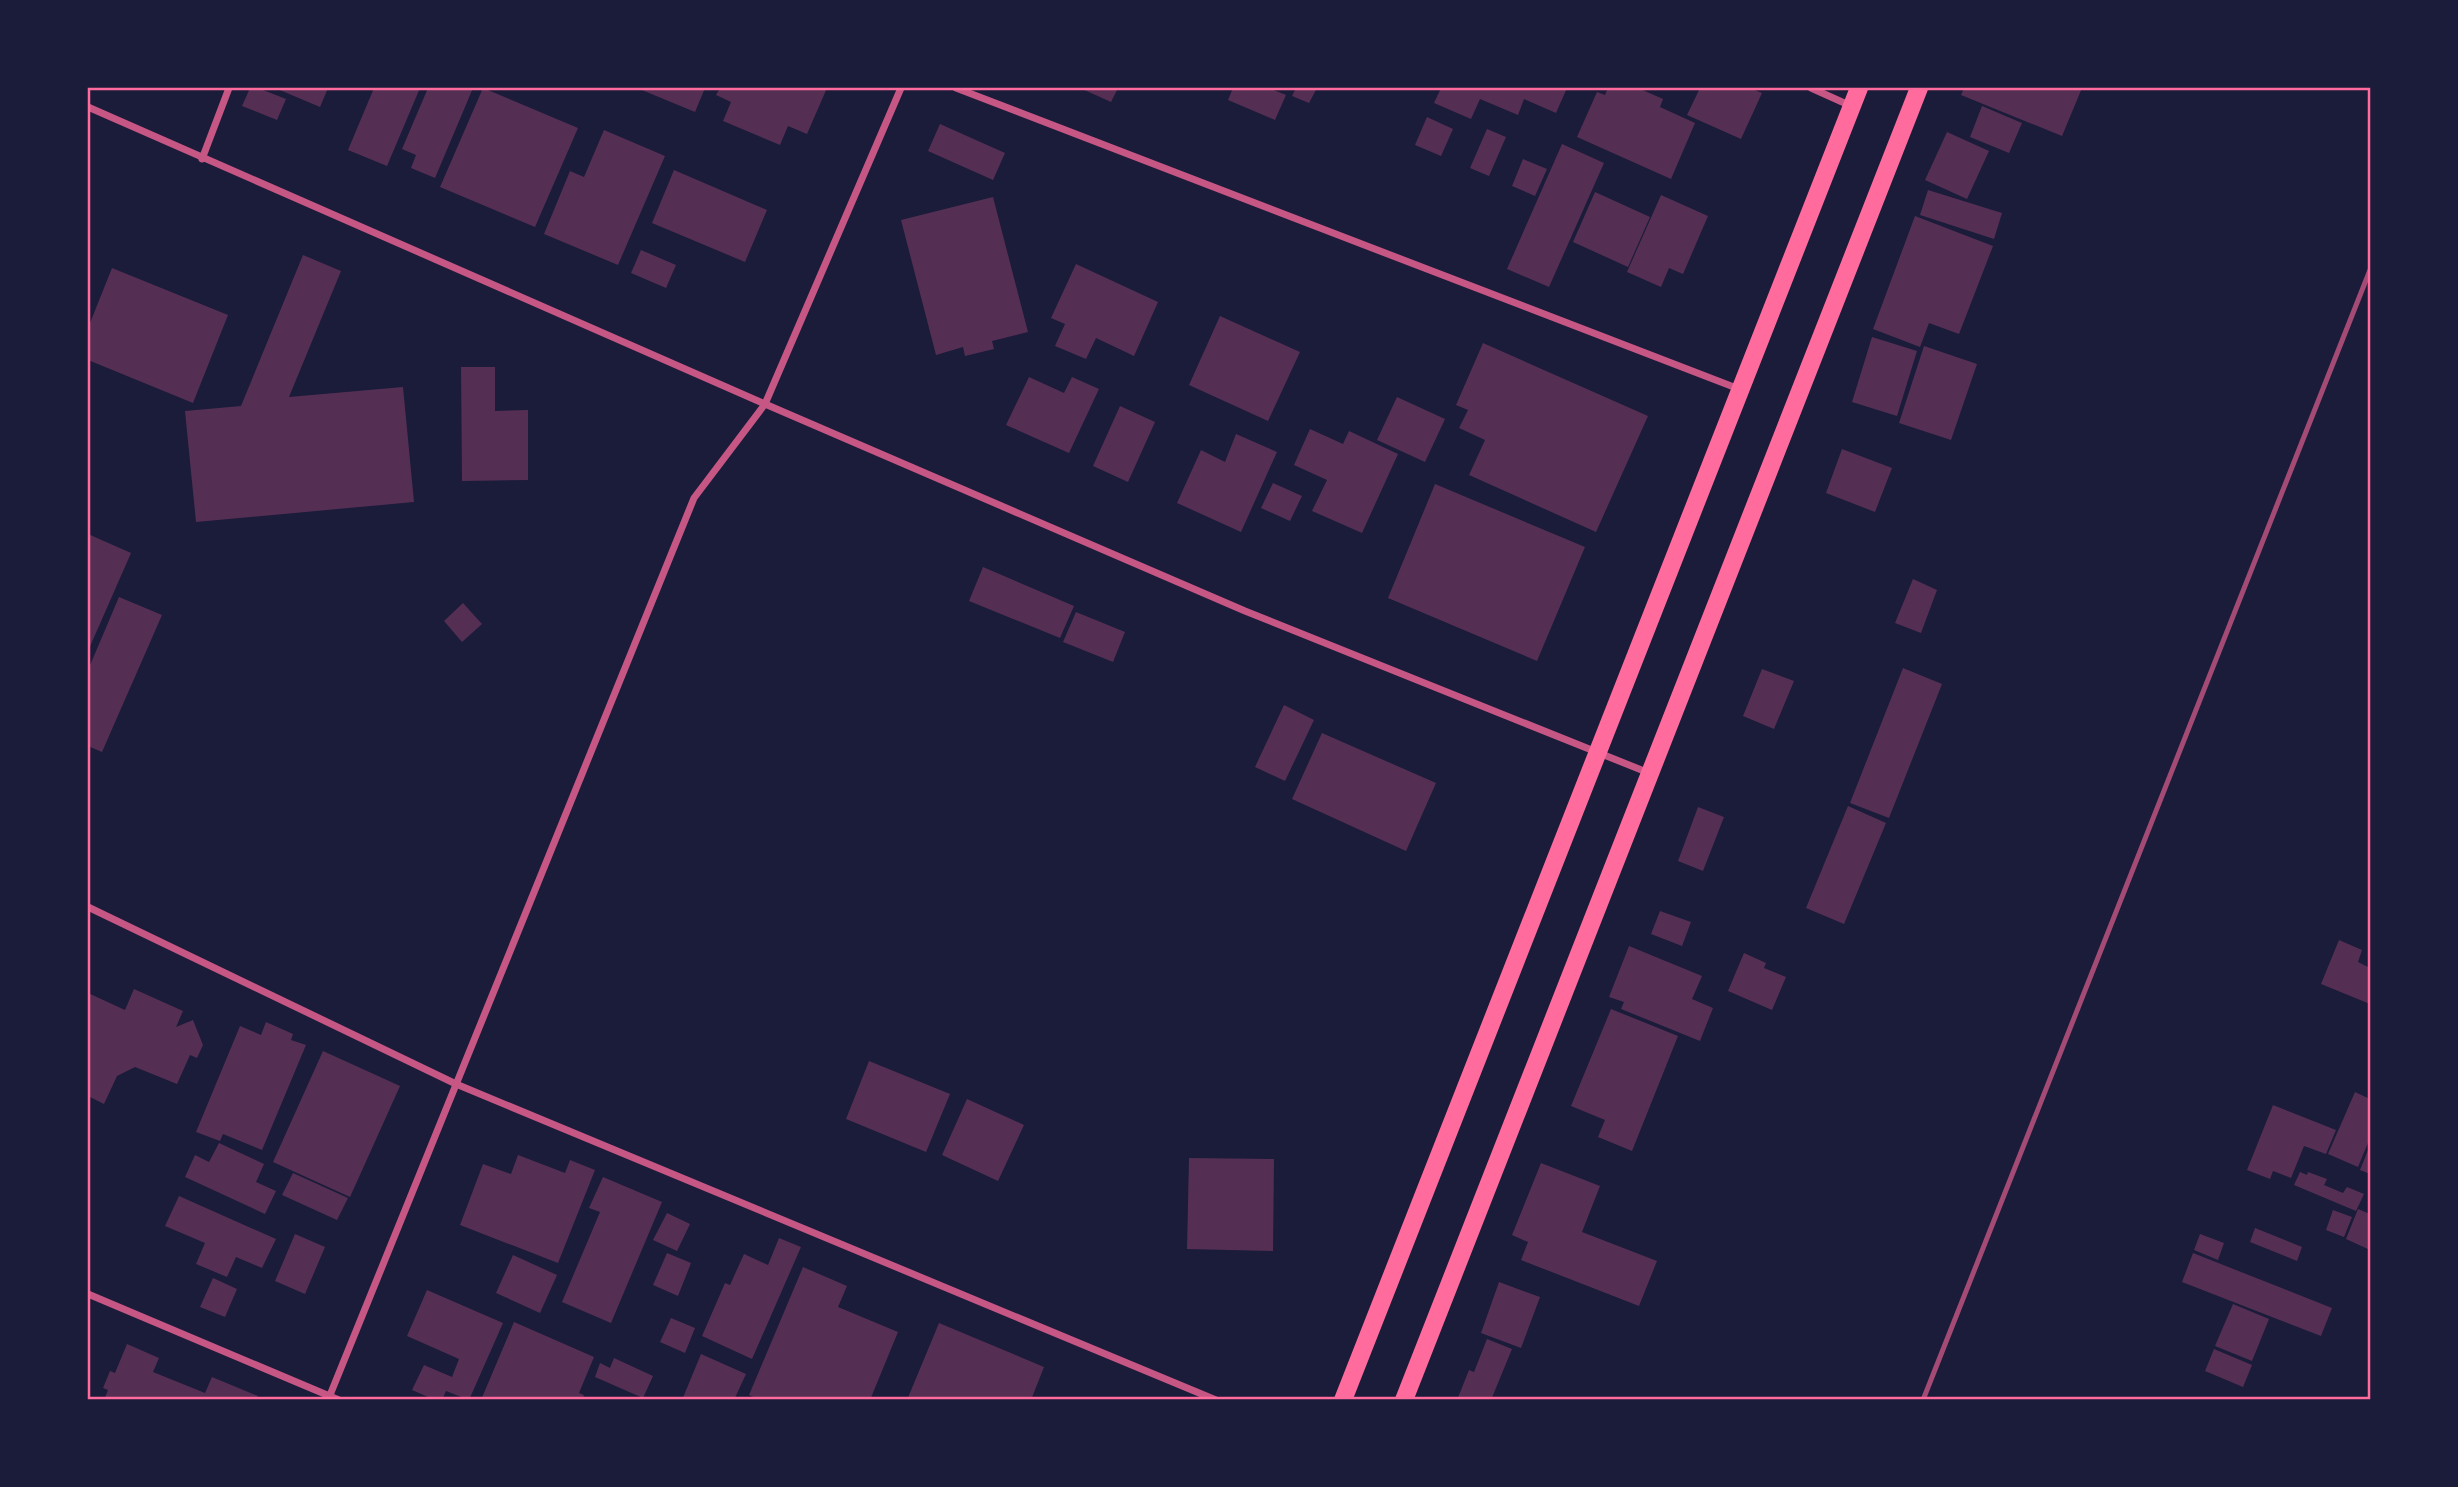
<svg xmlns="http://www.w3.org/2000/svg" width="2458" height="1487" font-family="'Archivo Narrow',sans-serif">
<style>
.building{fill:#542f53}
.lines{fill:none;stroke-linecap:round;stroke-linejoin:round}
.minor{stroke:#c65784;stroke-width:7}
.primary{stroke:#ff6b9d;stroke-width:18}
.rail{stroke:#a44b75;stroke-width:5}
.neatline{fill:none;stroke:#ff6b9d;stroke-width:2.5}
</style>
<rect width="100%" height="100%" fill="#1b1b3a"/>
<g class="building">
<polygon points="250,88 258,88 286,99 277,120 242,106"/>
<polygon points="275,88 328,88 320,107"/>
<polygon points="374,88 420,88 387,166 348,150"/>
<polygon points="428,88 473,88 435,178 411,168 416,155 402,149"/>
<polygon points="483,88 578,128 535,227 440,187"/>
<polygon points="637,88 705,88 695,112"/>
<polygon points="720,88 827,88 807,134 788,126 780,145 723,121 731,102 716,95"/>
<polygon points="1080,88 1118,88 1111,102"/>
<polygon points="1233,88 1269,88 1286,95 1275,120 1228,100"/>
<polygon points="1296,88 1317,88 1309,103 1292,96"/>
<polygon points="1441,88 1567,88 1556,113 1524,99 1518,115 1480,99 1471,119 1434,103"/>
<polygon points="1608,88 1638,88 1663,99 1660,107 1695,123 1671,179 1577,137 1597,92 1605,95"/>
<polygon points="1700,88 1750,88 1762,93 1741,139 1687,115"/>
<polygon points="1964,88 2082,88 2062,136 1961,95"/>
<polygon points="1982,106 2022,123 2009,153 1970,137"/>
<polygon points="1427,117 1453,129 1441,156 1415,145"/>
<polygon points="940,124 1005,153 993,180 928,151"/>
<polygon points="1487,129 1506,137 1489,176 1470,168"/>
<polygon points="604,130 665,156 618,265 544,234 570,171 584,177"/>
<polygon points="1947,132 1989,151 1967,199 1925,180"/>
<polygon points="1562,144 1604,163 1549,287 1507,269"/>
<polygon points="1523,159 1547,169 1535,196 1512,186"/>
<polygon points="674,170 767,210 745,262 652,223"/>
<polygon points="1928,190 2002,213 1994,239 1920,215"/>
<polygon points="1595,192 1650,217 1628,267 1573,242"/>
<polygon points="1661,195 1708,216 1683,274 1669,268 1661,287 1627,272"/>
<polygon points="993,197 1028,332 992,341 994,349 965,356 963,347 936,355 901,220"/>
<polygon points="1915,216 1993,246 1959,334 1929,323 1920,347 1873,329"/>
<polygon points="641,250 676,265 666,288 631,273"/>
<polygon points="303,255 341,271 289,397 403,387 414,502 196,522 185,411 241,406"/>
<polygon points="1076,264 1158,302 1134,356 1096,338 1086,359 1055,346 1065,324 1051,318"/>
<polygon points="112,268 228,315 193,403 88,360 88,328"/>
<polygon points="1220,316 1300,352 1268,421 1189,385"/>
<polygon points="1872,337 1917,351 1897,416 1852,402"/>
<polygon points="1483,343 1648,416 1596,532 1469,475 1485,440 1459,428 1468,410 1456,405"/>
<polygon points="1924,346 1977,364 1951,440 1899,423"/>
<polygon points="461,367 495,367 495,411 528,410 528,480 462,481"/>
<polygon points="1029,377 1064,393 1072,377 1099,389 1069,453 1006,425"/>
<polygon points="1397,397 1445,419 1425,462 1377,440"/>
<polygon points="1120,406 1155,422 1128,482 1093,466"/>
<polygon points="1310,429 1343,444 1349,431 1398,454 1362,533 1312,511 1327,480 1294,465"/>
<polygon points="1236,434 1277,452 1241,532 1177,503 1201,450 1225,462"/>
<polygon points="1842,449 1892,468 1875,512 1826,493"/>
<polygon points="1273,483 1302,496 1290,521 1261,508"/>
<polygon points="1435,484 1585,547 1537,661 1388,598"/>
<polygon points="88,534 131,553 88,651"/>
<polygon points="983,567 1074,606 1060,638 969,601"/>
<polygon points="1913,579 1937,590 1921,633 1895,623"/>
<polygon points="119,597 162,615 102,752 88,746 88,670"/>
<polygon points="463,603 482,624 462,642 444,621"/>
<polygon points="1076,612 1125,632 1113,662 1063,642"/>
<polygon points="1903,668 1942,684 1889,818 1850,803"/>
<polygon points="1762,669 1794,681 1774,729 1743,716"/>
<polygon points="1284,705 1314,720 1285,781 1255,767"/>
<polygon points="1322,733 1436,783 1406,851 1292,799"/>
<polygon points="1848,806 1886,823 1844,924 1806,908"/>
<polygon points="1698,807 1724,817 1703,871 1678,861"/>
<polygon points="1660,911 1691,922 1682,946 1651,934"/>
<polygon points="2339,940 2362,950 2358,962 2370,968 2370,1004 2321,984"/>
<polygon points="1629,946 1702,976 1692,999 1713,1008 1700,1041 1621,1009 1624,1002 1609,997"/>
<polygon points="1744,953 1766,963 1764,968 1786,977 1772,1010 1728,991"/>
<polygon points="134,989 183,1011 176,1027 193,1020 203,1045 197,1058 190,1055 177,1084 135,1067 117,1076 104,1104 88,1096 88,993 125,1010"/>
<polygon points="1611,1009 1678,1036 1632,1151 1598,1137 1605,1120 1571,1106"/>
<polygon points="266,1022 293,1034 291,1040 306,1045 262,1150 223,1134 220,1141 196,1132 240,1026 261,1035"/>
<polygon points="323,1051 400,1086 350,1197 273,1162"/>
<polygon points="869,1061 950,1094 926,1152 846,1119"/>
<polygon points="2355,1092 2370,1099 2370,1138 2358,1167 2328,1154"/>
<polygon points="967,1099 1024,1125 998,1181 942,1155"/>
<polygon points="2273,1105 2336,1130 2326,1154 2304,1146 2291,1178 2273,1171 2270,1179 2247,1170"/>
<polygon points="219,1143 264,1164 256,1182 276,1191 265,1214 185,1177 195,1155 209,1162"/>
<polygon points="2370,1145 2370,1174 2360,1170"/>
<polygon points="518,1155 565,1173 570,1160 595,1170 558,1263 460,1225 483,1164 511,1174"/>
<polygon points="1189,1158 1274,1159 1273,1251 1187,1249"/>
<polygon points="1541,1163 1600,1186 1582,1232 1657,1261 1639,1306 1521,1260 1528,1242 1512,1235"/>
<polygon points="2300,1172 2307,1175 2308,1172 2327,1179 2324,1185 2343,1193 2347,1187 2364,1194 2356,1211 2294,1185"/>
<polygon points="293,1173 348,1198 337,1220 282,1195"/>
<polygon points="603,1177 662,1202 611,1323 562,1302 600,1212 589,1208"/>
<polygon points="179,1196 276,1239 262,1268 236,1257 227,1277 196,1264 205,1243 165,1226"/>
<polygon points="2358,1209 2370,1214 2370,1250 2346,1239"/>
<polygon points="2333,1210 2352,1217 2344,1237 2326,1230"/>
<polygon points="667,1213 690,1224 677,1251 653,1240"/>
<polygon points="2255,1228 2302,1247 2297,1261 2250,1242"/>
<polygon points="295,1234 325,1247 305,1294 275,1281"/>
<polygon points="2200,1234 2224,1243 2218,1260 2194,1250"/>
<polygon points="779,1238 801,1247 752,1359 702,1336 725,1283 730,1285 744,1254 768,1265"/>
<polygon points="667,1253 691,1263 678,1296 653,1285"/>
<polygon points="2193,1253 2332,1308 2321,1336 2182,1282"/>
<polygon points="513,1255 557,1275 540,1313 496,1293"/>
<polygon points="803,1267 847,1286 838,1307 898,1332 870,1400 759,1400 749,1395"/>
<polygon points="213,1278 237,1289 225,1317 200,1307"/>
<polygon points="1499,1282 1540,1297 1521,1348 1481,1333"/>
<polygon points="427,1290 503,1323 469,1400 446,1391 442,1400 435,1400 412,1390 424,1365 452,1377 459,1359 407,1336"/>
<polygon points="2233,1304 2269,1319 2252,1361 2215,1346"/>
<polygon points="671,1318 695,1328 685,1353 660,1342"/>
<polygon points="514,1322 594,1357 579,1393 584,1395 582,1400 481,1400"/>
<polygon points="939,1323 1044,1367 1031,1400 907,1400"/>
<polygon points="1487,1339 1512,1349 1491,1400 1457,1400 1469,1370 1474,1372"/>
<polygon points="127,1344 159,1358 153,1372 205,1393 212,1377 258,1396 256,1400 104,1400 108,1390 103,1388 110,1371 115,1373"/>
<polygon points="2214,1349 2252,1365 2243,1387 2205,1371"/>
<polygon points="701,1354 746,1374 734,1400 682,1400"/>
<polygon points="614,1358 653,1376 643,1398 595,1377 600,1363 610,1368"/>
</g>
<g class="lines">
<g class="minor">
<polyline points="956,88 1739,389"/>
<polyline points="1811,88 1851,106"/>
<polyline points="88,107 765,404 1245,611 1649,773"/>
<polyline points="202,159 229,88"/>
<polyline points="88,907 456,1084 1216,1400"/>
<polyline points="88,1294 339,1400"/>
<polyline points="328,1400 694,498 765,404 901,88"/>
</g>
<g class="primary">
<polyline points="1343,1400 1859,88"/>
<polyline points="1404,1400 1919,88"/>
</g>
<polyline class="rail" points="1923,1400 2370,270"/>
</g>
<rect width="2458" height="1487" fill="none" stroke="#1b1b3a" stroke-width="178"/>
<rect x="89" y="89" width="2280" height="1309" class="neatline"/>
</svg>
